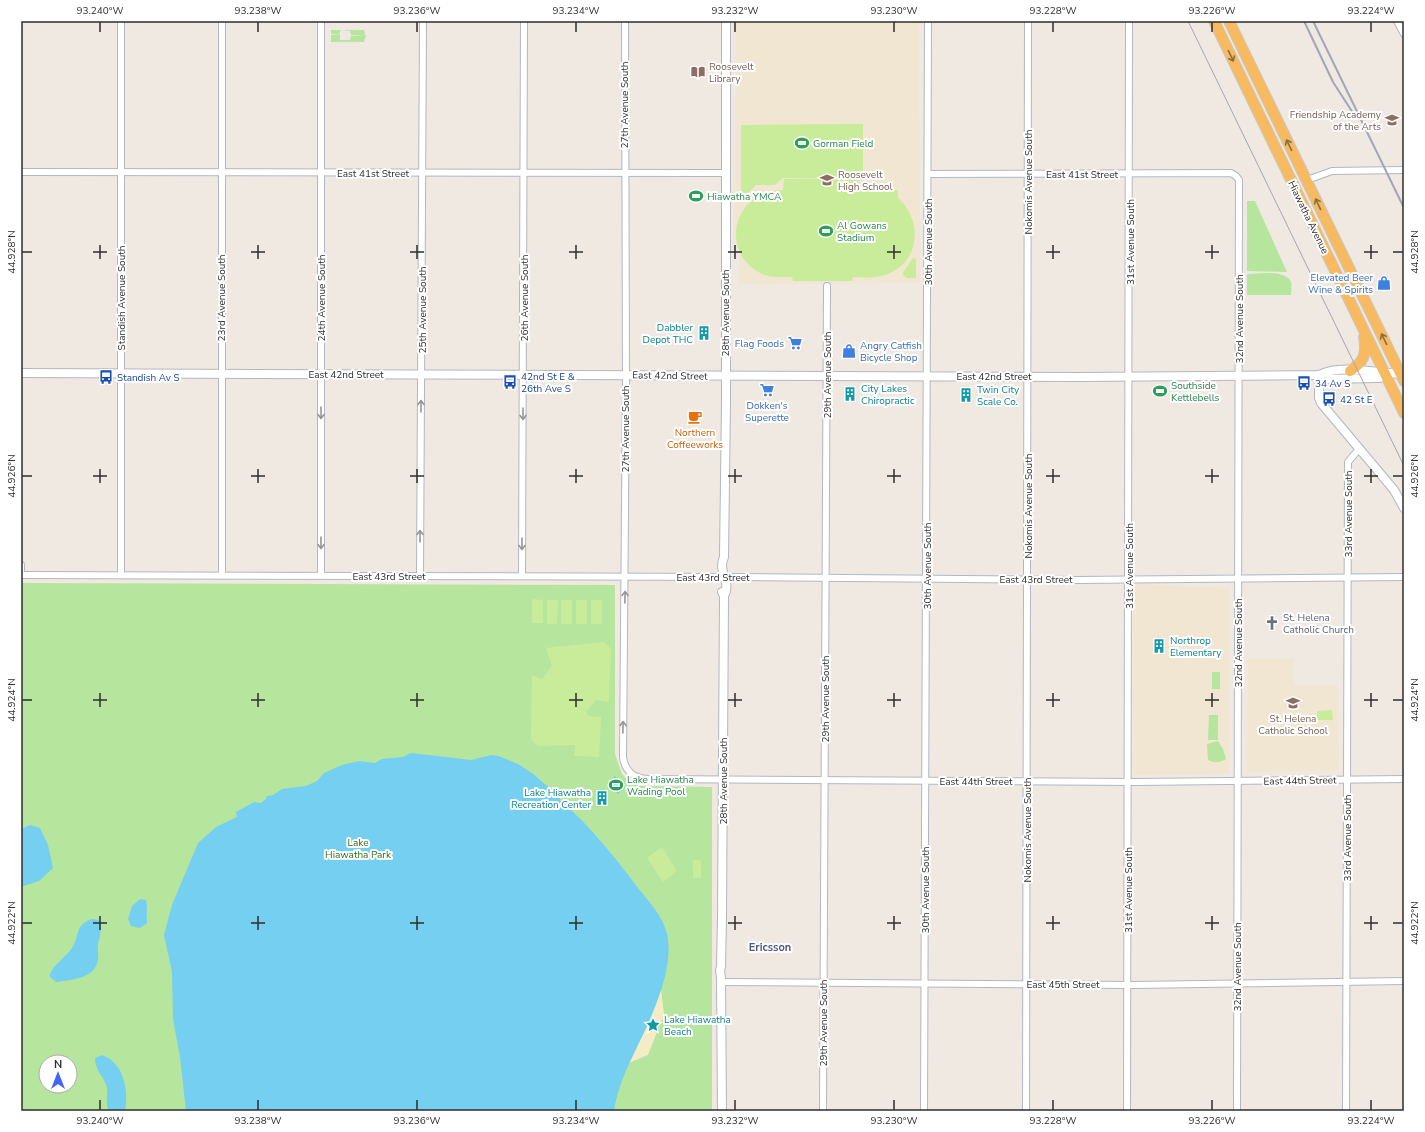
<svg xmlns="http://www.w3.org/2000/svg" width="1425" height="1132" font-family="'Nunito Sans',sans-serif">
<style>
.education{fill:#f0e6d1}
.green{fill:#b6e59e;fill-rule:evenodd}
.sand{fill:#f3ecc5}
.pitch{fill:#c9ec9a}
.water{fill:#75cff0}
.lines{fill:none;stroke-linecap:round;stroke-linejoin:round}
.minor-casing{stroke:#b4b7c1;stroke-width:8}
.tertiary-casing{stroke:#b4b7c1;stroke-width:10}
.trunk-casing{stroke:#c9c9c9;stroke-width:12}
.minor{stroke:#fff;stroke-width:6}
.tertiary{stroke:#fff;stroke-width:8}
.trunk{stroke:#f8ba60;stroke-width:10}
.tram{stroke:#a3a6b8;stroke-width:1}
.rail{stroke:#a3a6b8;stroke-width:2}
.oneway{stroke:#896d44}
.oneway2{stroke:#969696}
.ticks{fill:none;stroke:#2e2e2e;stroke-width:1.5}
.labels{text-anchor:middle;stroke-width:4;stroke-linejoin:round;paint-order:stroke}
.education-label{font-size:10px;fill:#785e54;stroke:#fff;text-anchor:start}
.street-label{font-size:10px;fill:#2e2e2e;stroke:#fff}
.leisure-label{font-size:10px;fill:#27864d;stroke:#fff;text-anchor:start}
.shop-label{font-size:10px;fill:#366cbe;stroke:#fff;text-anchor:end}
.culture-label{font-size:10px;fill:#0d838f;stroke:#fff;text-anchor:start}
.transit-label{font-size:10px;fill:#164399;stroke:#fff;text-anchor:start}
.food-label{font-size:10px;fill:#c56008;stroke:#fff}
.worship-label{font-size:10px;fill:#5b616d;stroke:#fff;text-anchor:start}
.park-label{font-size:10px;fill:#2c6e1b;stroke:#fff}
.neighbourhood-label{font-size:11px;font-weight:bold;fill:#4d5680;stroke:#fff}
.neatline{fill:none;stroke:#2e2e2e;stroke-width:1.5}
.ticks-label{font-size:10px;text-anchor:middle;fill:#2e2e2e}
</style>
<rect width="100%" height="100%" fill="#efe9e1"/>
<g class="education">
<polygon points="736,21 919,21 920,283 739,284 739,253 736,245 734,233"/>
<polygon points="1134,584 1229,588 1229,774 1133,775"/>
<polygon points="1294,658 1294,686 1338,686 1339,770 1247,772 1248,659"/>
</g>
<g class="green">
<polygon points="331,30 364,30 365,33 364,35 351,35 350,31 341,30 339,34 331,34"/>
<polygon points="340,34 340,40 350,40 351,36 366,35 364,42 331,42 331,35"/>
<polygon points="1247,201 1255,201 1287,272 1247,271"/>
<path d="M1247 274C1259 274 1285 269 1291 282 1292 286 1291 291 1291 295H1247Z"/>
<path d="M21 583 615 585V754L622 774 631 783 639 786 712 787V1111H21ZM46 1062H70V1086H46Z"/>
<rect x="1212" y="672" width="8" height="17"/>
<polygon points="1209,715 1218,715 1218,740 1208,740"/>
<path d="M1218 741 1223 749 1226 759C1219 763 1215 763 1208 760L1207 744Z"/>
</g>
<polygon class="sand" points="661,989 664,1014 648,1055 629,1063 656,1004"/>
<g class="pitch">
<polygon points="863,124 863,174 860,178 783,178 775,185 756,185 748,193 741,192 741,125"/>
<path d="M858 178 859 190H898V198C922 219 921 259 890 273 878 279 865 277 853 277L852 281H793L792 277C782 277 771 278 762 274 718 252 733 191 783 190L784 179Z"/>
<polygon points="913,258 916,259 916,278 907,278 902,274"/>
<polygon points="532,599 543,600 543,623 532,623"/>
<polygon points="547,600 558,600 557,624 547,624"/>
<rect x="561" y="600" width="11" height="24"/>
<rect x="576" y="600" width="11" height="24"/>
<rect x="591" y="600" width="11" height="24"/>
<polygon points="604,642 611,649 609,702 596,700 586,712 589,716 601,717 599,757 574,756 575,745 538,746 531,740 532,675 542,679 552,666 546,648"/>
<polygon points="1332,710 1333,720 1317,720 1317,711"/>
<polygon points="662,847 677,871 663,882 647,858"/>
<rect x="693" y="860" width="8" height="18"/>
</g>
<g class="water">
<path d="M411 753 471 760 492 755 498 756 518 764 532 773 560 797V800C590 826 615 857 638 888 649 902 663 916 667 934 672 956 664 984 656 1004 643 1041 620 1072 614 1111H186L180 1057 173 1019 172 972 164 935 172 905 198 843 216 827 237 817 236 812 254 802 261 803 266 799 267 796 273 795 282 789 306 786 317 781 324 773 342 765 359 761 375 763 382 759 403 757Z"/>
<polygon points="615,776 625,787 618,794 608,783"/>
<polygon points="30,825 40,828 48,845 53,868 39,881 21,887 21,829"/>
<path d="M140 899 146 900C148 907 146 915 147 923L140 928 131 926 128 919 132 906Z"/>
<path d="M92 919 99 920C103 930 100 934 98 944 97 949 99 955 98 960 95 979 70 980 56 982L50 977V974C56 962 65 958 72 948 80 936 74 925 92 919Z"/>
<path d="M102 1055C124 1063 129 1090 125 1111H109C105 1103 108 1097 107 1088 105 1077 95 1072 95 1058Z"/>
</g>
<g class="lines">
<defs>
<g id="minor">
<polyline points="121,21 121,574"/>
<polyline points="222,21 222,574"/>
<path d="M625 21 626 383 623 757C625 772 634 778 648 779L1136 782 1404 779"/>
<polyline points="1397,21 1404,34"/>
<polyline points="21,172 725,173"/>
<polyline points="928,174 1231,173 1236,176 1239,180 1237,1111"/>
<polyline points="1307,180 1332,171 1404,170"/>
<polyline points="21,565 21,570"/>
<polyline points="21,575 734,577 1077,580 1404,577"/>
<polyline points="321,575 321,21"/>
<polyline points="420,575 423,21"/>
<polyline points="522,576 524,21"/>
<polyline points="721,982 1134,985 1404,981"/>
<polyline points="823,1111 827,286"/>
<polyline points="924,1111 928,21"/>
<polyline points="1026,1111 1028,21"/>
<polyline points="1127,1111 1129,21"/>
<polyline points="1346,1111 1348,462 1359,449"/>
</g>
<g id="tertiary">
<path d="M21 373 1079 377 1319 375C1342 363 1379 374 1404 374"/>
<polyline points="1319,375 1319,398 1321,403 1394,490 1404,508"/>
<polyline points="1319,375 1326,379 1376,378 1380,378 1385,374"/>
<polyline points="722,592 724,596 722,917 721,967 720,970 721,978 722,1111"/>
<path d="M724 596C732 582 717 572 724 557L726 403V21"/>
</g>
<g id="trunk">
<polyline points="1214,21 1404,413"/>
<polyline points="1229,21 1404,381"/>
<path d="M1350 371C1364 362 1367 354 1364 337"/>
</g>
</defs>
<use href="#minor" class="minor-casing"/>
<use href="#tertiary" class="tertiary-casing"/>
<use href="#trunk" class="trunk-casing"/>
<use href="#minor" class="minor"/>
<use href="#tertiary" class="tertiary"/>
<use href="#trunk" class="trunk"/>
<polyline class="tram" points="1188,21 1404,466"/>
<g class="rail">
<polyline points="1304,21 1333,82 1353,113"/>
<polyline points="1313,21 1404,208"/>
</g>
</g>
<defs><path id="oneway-shaft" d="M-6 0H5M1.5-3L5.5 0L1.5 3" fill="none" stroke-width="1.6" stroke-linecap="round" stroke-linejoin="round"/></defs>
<g class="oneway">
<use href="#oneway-shaft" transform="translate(1231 56) rotate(64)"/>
<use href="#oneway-shaft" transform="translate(1289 145) rotate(-116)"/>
<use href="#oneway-shaft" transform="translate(1318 204) rotate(-115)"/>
<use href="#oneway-shaft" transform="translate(1384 339) rotate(-116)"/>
</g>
<g class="oneway2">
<use href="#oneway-shaft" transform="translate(421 406) rotate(-90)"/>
<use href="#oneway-shaft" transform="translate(321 413) rotate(90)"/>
<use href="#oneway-shaft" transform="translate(523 414) rotate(90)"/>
<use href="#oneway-shaft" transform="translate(420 536) rotate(-90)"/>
<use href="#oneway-shaft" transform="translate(321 543) rotate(90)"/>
<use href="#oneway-shaft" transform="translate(522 544) rotate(90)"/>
<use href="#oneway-shaft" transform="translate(625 597) rotate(-89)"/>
<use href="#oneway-shaft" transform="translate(623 727) rotate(-89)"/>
</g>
<path class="ticks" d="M100 22V32M258 22V32M417 22V32M576 22V32M735 22V32M894 22V32M1053 22V32M1212 22V32M1371 22V32M100 245V259M258 245V259M417 245V259M576 245V259M735 245V259M894 245V259M1053 245V259M1212 245V259M1371 245V259M22 252H32M93 252H107M251 252H265M410 252H424M569 252H583M728 252H742M887 252H901M1046 252H1060M1205 252H1219M1364 252H1378M1393 252H1403M100 469V483M258 469V483M417 469V483M576 469V483M735 469V483M894 469V483M1053 469V483M1212 469V483M1371 469V483M22 476H32M93 476H107M251 476H265M410 476H424M569 476H583M728 476H742M887 476H901M1046 476H1060M1205 476H1219M1364 476H1378M1393 476H1403M100 693V707M258 693V707M417 693V707M576 693V707M735 693V707M894 693V707M1053 693V707M1212 693V707M1371 693V707M22 700H32M93 700H107M251 700H265M410 700H424M569 700H583M728 700H742M887 700H901M1046 700H1060M1205 700H1219M1364 700H1378M1393 700H1403M100 916V930M258 916V930M417 916V930M576 916V930M735 916V930M894 916V930M1053 916V930M1212 916V930M1371 916V930M22 923H32M93 923H107M251 923H265M410 923H424M569 923H583M728 923H742M887 923H901M1046 923H1060M1205 923H1219M1364 923H1378M1393 923H1403M100 1100V1110M258 1100V1110M417 1100V1110M576 1100V1110M735 1100V1110M894 1100V1110M1053 1100V1110M1212 1100V1110M1371 1100V1110"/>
<defs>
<symbol id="library-bare" viewBox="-9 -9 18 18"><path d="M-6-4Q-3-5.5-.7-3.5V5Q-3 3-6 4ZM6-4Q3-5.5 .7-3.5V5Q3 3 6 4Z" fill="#8d6e63" stroke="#fff" stroke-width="2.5" paint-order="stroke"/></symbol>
<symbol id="school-bare" viewBox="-9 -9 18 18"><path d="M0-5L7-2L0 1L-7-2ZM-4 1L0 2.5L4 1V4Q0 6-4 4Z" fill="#8d6e63" stroke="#fff" stroke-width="2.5" paint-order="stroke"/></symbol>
<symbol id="stadium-bare" viewBox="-9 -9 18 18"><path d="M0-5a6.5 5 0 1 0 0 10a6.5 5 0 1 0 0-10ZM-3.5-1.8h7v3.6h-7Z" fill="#2e9e5b" stroke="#fff" stroke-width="2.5" paint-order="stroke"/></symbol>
<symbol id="shop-bare" viewBox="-9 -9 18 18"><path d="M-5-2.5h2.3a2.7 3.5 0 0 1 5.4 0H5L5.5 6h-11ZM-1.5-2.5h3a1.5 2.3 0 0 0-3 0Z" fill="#3f7fe0" stroke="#fff" stroke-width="2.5" paint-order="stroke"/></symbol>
<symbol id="building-bare" viewBox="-9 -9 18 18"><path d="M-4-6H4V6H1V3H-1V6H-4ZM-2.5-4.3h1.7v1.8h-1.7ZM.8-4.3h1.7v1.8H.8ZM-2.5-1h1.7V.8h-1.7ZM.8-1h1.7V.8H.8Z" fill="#0f9aa8" stroke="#fff" stroke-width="2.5" paint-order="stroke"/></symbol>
<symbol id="supermarket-bare" viewBox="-9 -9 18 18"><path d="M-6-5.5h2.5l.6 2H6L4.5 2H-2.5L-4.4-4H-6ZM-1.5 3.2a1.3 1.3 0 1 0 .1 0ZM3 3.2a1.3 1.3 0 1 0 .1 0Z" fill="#3f7fe0" stroke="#fff" stroke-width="2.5" paint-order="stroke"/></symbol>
<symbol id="bus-bare" viewBox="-9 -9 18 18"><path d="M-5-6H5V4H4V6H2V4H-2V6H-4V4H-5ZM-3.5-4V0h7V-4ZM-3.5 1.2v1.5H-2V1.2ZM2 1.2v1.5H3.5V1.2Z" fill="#1a4fb4" stroke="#fff" stroke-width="2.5" paint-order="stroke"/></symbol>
<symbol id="cafe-bare" viewBox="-9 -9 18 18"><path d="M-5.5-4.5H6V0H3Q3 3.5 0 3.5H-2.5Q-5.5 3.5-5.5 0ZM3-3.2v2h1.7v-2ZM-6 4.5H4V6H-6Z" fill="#e8710a" stroke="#fff" stroke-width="2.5" paint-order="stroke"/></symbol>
<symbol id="church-bare" viewBox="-9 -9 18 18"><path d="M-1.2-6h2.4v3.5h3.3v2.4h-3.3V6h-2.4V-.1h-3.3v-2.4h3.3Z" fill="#6b7280" stroke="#fff" stroke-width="2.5" paint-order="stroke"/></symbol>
<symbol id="sight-bare" viewBox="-9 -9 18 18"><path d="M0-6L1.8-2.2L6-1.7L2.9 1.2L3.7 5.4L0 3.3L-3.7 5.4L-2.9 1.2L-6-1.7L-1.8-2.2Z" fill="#0f9aa8" stroke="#fff" stroke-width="2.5" paint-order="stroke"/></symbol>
</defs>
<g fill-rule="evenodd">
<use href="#library-bare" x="688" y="62" width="20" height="20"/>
<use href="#school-bare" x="1382" y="110" width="20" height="20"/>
<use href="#stadium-bare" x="792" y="133" width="20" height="20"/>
<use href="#school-bare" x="817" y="170" width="20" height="20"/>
<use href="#stadium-bare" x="686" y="186" width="20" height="20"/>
<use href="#stadium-bare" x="816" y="221" width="20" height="20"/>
<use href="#shop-bare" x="1374" y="273" width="20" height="20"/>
<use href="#building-bare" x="694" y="323" width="20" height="20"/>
<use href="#supermarket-bare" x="785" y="333" width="20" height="20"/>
<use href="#shop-bare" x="839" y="341" width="20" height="20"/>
<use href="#bus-bare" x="96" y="367" width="20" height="20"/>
<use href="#bus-bare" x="500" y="372" width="20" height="20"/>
<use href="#bus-bare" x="1294" y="373" width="20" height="20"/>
<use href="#supermarket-bare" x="757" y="380" width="20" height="20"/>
<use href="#stadium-bare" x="1150" y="381" width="20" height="20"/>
<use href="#building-bare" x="840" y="384" width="20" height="20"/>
<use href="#building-bare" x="956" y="385" width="20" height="20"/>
<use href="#bus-bare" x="1319" y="389" width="20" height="20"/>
<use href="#cafe-bare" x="685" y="407" width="20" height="20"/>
<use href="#church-bare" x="1262" y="613" width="20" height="20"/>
<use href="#building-bare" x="1149" y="636" width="20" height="20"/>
<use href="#school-bare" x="1283" y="693" width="20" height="20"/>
<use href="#stadium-bare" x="606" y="775" width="20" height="20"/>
<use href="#building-bare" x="592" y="788" width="20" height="20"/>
<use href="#sight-bare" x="643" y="1015" width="20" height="20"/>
</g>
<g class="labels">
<g class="education-label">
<text x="709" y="70">Roosevelt<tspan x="709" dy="12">Library</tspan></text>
<text x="1381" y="118" text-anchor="end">Friendship Academy<tspan x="1381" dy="12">of the Arts</tspan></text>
<text x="838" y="178">Roosevelt<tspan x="838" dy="12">High School</tspan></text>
<text x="1293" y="722" text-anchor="middle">St. Helena<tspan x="1293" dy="12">Catholic School</tspan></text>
</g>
<g class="street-label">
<text transform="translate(624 105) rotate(-90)" y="4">27th Avenue South</text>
<text x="373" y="177">East 41st Street</text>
<text x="1082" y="178">East 41st Street</text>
<text transform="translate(1028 182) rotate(-90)" y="4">Nokomis Avenue South</text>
<text transform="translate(1309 217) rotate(64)" y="4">Hiawatha Avenue</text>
<text transform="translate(928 242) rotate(-90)" y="4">30th Avenue South</text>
<text transform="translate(1130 242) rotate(-90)" y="4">31st Avenue South</text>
<text transform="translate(121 298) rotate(-90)" y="4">Standish Avenue South</text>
<text transform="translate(221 298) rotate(-90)" y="4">23rd Avenue South</text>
<text transform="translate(321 298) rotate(-90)" y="4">24th Avenue South</text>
<text transform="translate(524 298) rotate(-90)" y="4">26th Avenue South</text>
<text transform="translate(422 310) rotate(-90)" y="4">25th Avenue South</text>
<text transform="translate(725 313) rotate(-90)" y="4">28th Avenue South</text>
<text transform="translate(1239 319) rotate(-90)" y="4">32nd Avenue South</text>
<text x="346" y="378">East 42nd Street</text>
<text transform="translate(670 375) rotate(1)" y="4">East 42nd Street</text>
<text transform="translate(827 375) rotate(-90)" y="4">29th Avenue South</text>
<text x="994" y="380">East 42nd Street</text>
<text transform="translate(625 429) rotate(-90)" y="4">27th Avenue South</text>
<text transform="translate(1028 506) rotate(-90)" y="4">Nokomis Avenue South</text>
<text transform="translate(1348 514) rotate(-90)" y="4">33rd Avenue South</text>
<text transform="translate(927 566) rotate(-90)" y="4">30th Avenue South</text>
<text transform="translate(1129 566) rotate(-90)" y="4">31st Avenue South</text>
<text x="389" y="580">East 43rd Street</text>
<text x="713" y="581">East 43rd Street</text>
<text x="1036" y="583">East 43rd Street</text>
<text transform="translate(1238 643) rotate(-90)" y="4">32nd Avenue South</text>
<text transform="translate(825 699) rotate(-90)" y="4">29th Avenue South</text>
<text transform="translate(1300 780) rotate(-1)" y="4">East 44th Street</text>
<text transform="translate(723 781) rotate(-90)" y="4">28th Avenue South</text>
<text x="976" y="785">East 44th Street</text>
<text transform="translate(1027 830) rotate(-90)" y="4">Nokomis Avenue South</text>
<text transform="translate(1347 838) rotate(-90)" y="4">33rd Avenue South</text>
<text transform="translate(925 890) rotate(-90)" y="4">30th Avenue South</text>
<text transform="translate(1128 890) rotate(-90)" y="4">31st Avenue South</text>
<text transform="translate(1237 967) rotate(-90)" y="4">32nd Avenue South</text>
<text x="1063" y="988">East 45th Street</text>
<text transform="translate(823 1023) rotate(-90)" y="4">29th Avenue South</text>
</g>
<g class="leisure-label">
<text x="813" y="147">Gorman Field</text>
<text x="707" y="200">Hiawatha YMCA</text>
<text x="837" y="229">Al Gowans<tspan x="837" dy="12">Stadium</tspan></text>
<text x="1171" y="389">Southside<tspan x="1171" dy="12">Kettlebells</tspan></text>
<text x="627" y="783">Lake Hiawatha<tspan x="627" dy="12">Wading Pool</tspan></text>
</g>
<g class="shop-label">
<text x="1373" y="281">Elevated Beer<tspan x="1373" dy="12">Wine &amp; Spirits</tspan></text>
<text x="784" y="347">Flag Foods</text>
<text x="860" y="349" text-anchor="start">Angry Catfish<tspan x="860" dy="12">Bicycle Shop</tspan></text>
<text x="767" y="409" text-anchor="middle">Dokken's<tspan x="767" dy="12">Superette</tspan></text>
</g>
<g class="culture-label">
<text x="693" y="331" text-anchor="end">Dabbler<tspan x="693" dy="12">Depot THC</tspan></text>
<text x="861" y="392">City Lakes<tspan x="861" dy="12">Chiropractic</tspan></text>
<text x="977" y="393">Twin City<tspan x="977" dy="12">Scale Co.</tspan></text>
<text x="1170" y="644">Northrop<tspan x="1170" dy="12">Elementary</tspan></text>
<text x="591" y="796" text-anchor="end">Lake Hiawatha<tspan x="591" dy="12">Recreation Center</tspan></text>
<text x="664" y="1023">Lake Hiawatha<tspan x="664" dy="12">Beach</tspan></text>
</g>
<g class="transit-label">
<text x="521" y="380">42nd St E &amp;<tspan x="521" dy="12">26th Ave S</tspan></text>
<text x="117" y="381">Standish Av S</text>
<text x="1315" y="387">34 Av S</text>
<text x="1340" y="403">42 St E</text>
</g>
<g class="food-label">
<text x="695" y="436">Northern<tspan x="695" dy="12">Coffeeworks</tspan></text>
</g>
<g class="worship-label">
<text x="1283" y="621">St. Helena<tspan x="1283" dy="12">Catholic Church</tspan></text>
</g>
<g class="park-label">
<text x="358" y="846">Lake<tspan x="358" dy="12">Hiawatha Park</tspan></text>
</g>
<g class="neighbourhood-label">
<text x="770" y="951">Ericsson</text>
</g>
</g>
<rect width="1425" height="1132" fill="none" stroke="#ffffff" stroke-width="44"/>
<g transform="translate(58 1074)"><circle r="19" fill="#ffffff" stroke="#ababab"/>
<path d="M0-3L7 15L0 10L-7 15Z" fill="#4264fb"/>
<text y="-6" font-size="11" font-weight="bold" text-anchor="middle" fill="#2e2e2e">N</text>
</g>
<rect x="22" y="22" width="1381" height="1088" class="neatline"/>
<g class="ticks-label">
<text x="100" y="14">93.240°W</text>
<text x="258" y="14">93.238°W</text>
<text x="417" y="14">93.236°W</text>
<text x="576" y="14">93.234°W</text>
<text x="735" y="14">93.232°W</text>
<text x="894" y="14">93.230°W</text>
<text x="1053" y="14">93.228°W</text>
<text x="1212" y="14">93.226°W</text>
<text x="1371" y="14">93.224°W</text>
<text transform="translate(11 252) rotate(-90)" y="4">44.928°N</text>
<text transform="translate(1414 252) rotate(-90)" y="4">44.928°N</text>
<text transform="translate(11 476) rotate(-90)" y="4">44.926°N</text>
<text transform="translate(1414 476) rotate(-90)" y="4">44.926°N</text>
<text transform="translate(11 700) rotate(-90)" y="4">44.924°N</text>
<text transform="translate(1414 700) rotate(-90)" y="4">44.924°N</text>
<text transform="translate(11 923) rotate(-90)" y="4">44.922°N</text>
<text transform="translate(1414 923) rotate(-90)" y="4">44.922°N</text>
<text x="100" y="1124">93.240°W</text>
<text x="258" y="1124">93.238°W</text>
<text x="417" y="1124">93.236°W</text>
<text x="576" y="1124">93.234°W</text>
<text x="735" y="1124">93.232°W</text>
<text x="894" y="1124">93.230°W</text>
<text x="1053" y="1124">93.228°W</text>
<text x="1212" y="1124">93.226°W</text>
<text x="1371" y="1124">93.224°W</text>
</g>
</svg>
